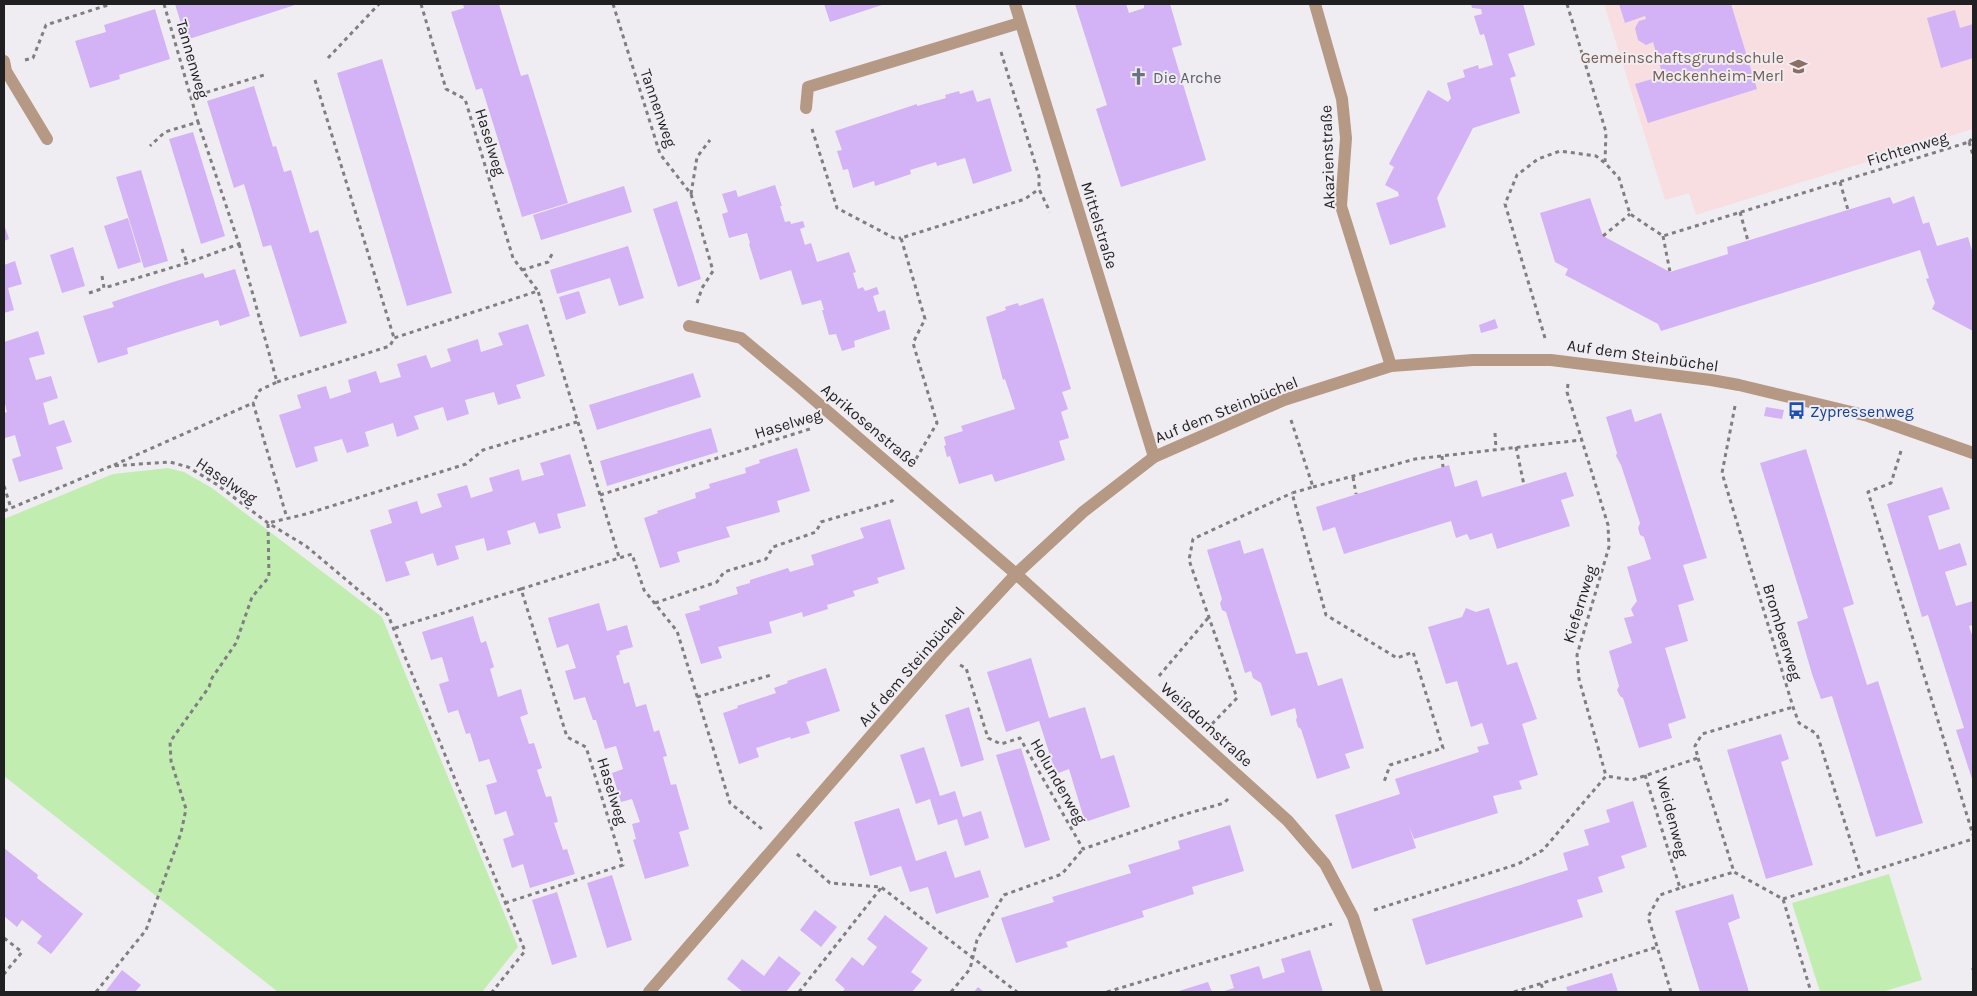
<svg xmlns="http://www.w3.org/2000/svg" width="1977" height="996" font-family="Karla,sans-serif">
<style>
.education{fill:#f8dde1}
.green{fill:#c2edb1}
.building{fill:#d3b2f6}
.lines{fill:none;stroke-linecap:round;stroke-linejoin:round}
.path{stroke:#807e81;stroke-width:3;stroke-dasharray:4 4;stroke-linecap:butt}
.service{stroke:#b69984;stroke-width:12}
.minor{stroke:#b69984;stroke-width:12}
.tertiary{stroke:#b69984;stroke-width:12}
.labels{text-anchor:middle;stroke-width:4;stroke-linejoin:round;paint-order:stroke}
.education-label{font-size:16px;fill:#785e54;stroke:#f0edf2;text-anchor:end}
.street-label{font-size:16px;fill:#201f21;stroke:#f0edf2}
.worship-label{font-size:16px;fill:#5b616d;stroke:#f0edf2;text-anchor:start}
.transit-label{font-size:16px;fill:#164399;stroke:#f0edf2;text-anchor:start}
</style>
<rect width="100%" height="100%" fill="#f0edf2"/>
<polygon class="education" points="1604,4 1973,4 1973,129 1696,215 1689,193 1665,200"/>
<g class="green">
<polygon points="168,468 184,472 212,488 382,617 518,947 482,992 278,992 4,776 4,519 113,474"/>
<polygon points="1889,874 1922,980 1882,992 1820,992 1792,903"/>
</g>
<g class="building">
<polygon points="175,4 298,4 186,40"/>
<polygon points="463,4 499,4 521,76 528,74 568,203 522,217 482,88 476,90 451,12 464,8"/>
<polygon points="824,4 885,4 830,22"/>
<polygon points="1075,4 1126,4 1129,13 1144,8 1144,4 1170,4 1182,45 1172,48 1206,160 1121,187 1096,109 1107,105"/>
<polygon points="1471,4 1523,4 1535,45 1508,54 1516,76 1510,78 1520,113 1473,128 1437,198 1446,227 1390,245 1376,203 1399,196 1398,192 1385,185 1394,167 1389,164 1428,90 1448,102 1451,98 1447,83 1465,77 1463,70 1478,65 1479,69 1493,65 1484,34 1480,35 1474,16 1482,14 1481,9 1472,8"/>
<polygon points="1619,4 1731,4 1757,89 1648,123 1635,84 1663,76 1653,42 1646,45 1638,40 1635,28 1639,21 1646,19 1645,16 1625,23"/>
<polygon points="155,9 170,59 119,75 120,79 90,88 75,41 106,32 104,25"/>
<polygon points="1955,10 1960,28 1973,24 1973,58 1941,68 1927,18"/>
<polygon points="382,59 452,293 407,306 337,73"/>
<polygon points="254,86 273,147 276,146 284,172 291,170 310,233 318,230 347,323 300,337 271,245 263,247 244,184 234,188 207,101"/>
<polygon points="973,90 977,102 990,98 1012,171 973,184 965,158 937,166 936,162 910,170 911,174 875,186 874,181 853,188 848,169 843,170 837,151 842,150 835,131 917,104 917,106 946,98 945,95 959,91 960,94"/>
<polygon points="193,132 225,236 201,244 169,139"/>
<polygon points="141,170 168,261 144,268 116,177"/>
<polygon points="775,185 782,206 780,206 785,222 790,221 791,224 803,221 805,227 800,229 805,245 811,243 817,262 849,252 856,272 853,273 858,289 863,287 865,291 877,287 879,294 873,296 878,312 885,310 890,329 854,341 855,347 842,351 836,334 829,335 822,310 824,310 821,300 802,305 791,270 760,280 749,244 750,243 747,233 729,238 722,214 728,212 722,194 736,190 738,197"/>
<polygon points="624,186 632,212 541,240 533,215"/>
<polygon points="1914,196 1923,224 1929,222 1937,246 1968,237 1973,254 1973,331 1932,309 1935,303 1926,279 1929,278 1920,250 1661,331 1658,324 1565,275 1568,269 1555,262 1540,213 1590,198 1603,236 1670,272 1728,254 1727,247 1890,197 1893,204"/>
<polygon points="677,201 701,279 678,287 653,209"/>
<polygon points="128,218 141,262 118,269 104,226"/>
<polygon points="4,224 9,239 4,241"/>
<polygon points="628,246 644,298 619,306 610,278 557,294 550,270"/>
<polygon points="73,247 85,286 62,293 50,255"/>
<polygon points="15,261 22,284 8,288 14,310 4,313 4,265"/>
<polygon points="235,269 250,316 220,326 218,320 188,329 127,348 128,354 98,363 83,316 114,307 112,302 173,282 203,273 205,278"/>
<polygon points="579,291 586,313 566,320 559,297"/>
<polygon points="1043,298 1071,389 1062,392 1068,409 1061,412 1069,438 1059,441 1065,460 995,482 992,474 959,484 950,456 947,457 944,446 946,445 944,437 963,431 961,426 1015,409 1005,379 1003,380 986,317 1006,310 1005,307 1018,303 1019,306"/>
<polygon points="1495,319 1498,328 1481,333 1479,325"/>
<polygon points="528,324 545,376 516,385 521,398 498,405 494,392 465,400 469,414 447,421 443,407 414,416 419,429 397,437 393,423 365,432 369,446 347,453 342,439 314,447 318,461 296,468 279,415 301,408 297,395 326,386 330,399 351,392 348,380 376,371 380,383 401,377 397,364 426,355 431,368 451,361 447,349 478,339 481,352 503,345 498,333"/>
<polygon points="38,331 45,354 29,358 36,380 51,376 58,398 43,403 49,425 64,420 72,442 56,447 63,469 19,482 12,459 21,456 15,435 5,438 4,435 4,413 7,412 4,400 4,342"/>
<polygon points="693,373 701,397 597,430 589,405"/>
<polygon points="1766,407 1784,410 1782,419 1764,416"/>
<polygon points="1631,409 1635,422 1661,413 1707,558 1683,565 1694,600 1678,605 1688,641 1665,648 1686,718 1668,724 1672,738 1639,748 1623,698 1620,696 1617,690 1619,686 1609,651 1632,643 1624,618 1634,616 1631,609 1637,601 1627,567 1651,559 1644,537 1640,535 1638,528 1640,523 1621,465 1616,456 1617,453 1606,417"/>
<polygon points="711,428 718,452 607,486 600,461"/>
<polygon points="797,448 810,491 777,501 780,512 726,527 730,537 677,552 680,562 660,568 644,518 658,513 657,511 696,498 695,493 710,488 709,484 746,473 745,468 760,463 759,460"/>
<polygon points="1806,449 1854,604 1843,608 1851,634 1867,685 1878,681 1923,823 1876,837 1832,696 1821,699 1812,674 1797,622 1808,618 1760,463"/>
<polygon points="570,454 586,506 557,514 561,528 539,534 535,522 507,531 511,544 487,551 484,538 455,546 459,559 437,566 433,553 405,562 410,575 386,582 370,530 392,523 388,510 417,501 421,514 442,507 437,494 467,485 471,498 493,491 489,478 519,469 522,481 544,475 540,463"/>
<polygon points="1449,465 1455,487 1477,480 1482,497 1566,472 1574,496 1561,500 1570,526 1497,549 1492,533 1470,540 1467,534 1456,538 1451,521 1344,554 1335,527 1323,531 1316,507"/>
<polygon points="1942,487 1950,509 1928,516 1939,550 1960,543 1967,565 1945,572 1956,606 1973,601 1973,625 1969,626 1973,638 1973,782 1956,730 1964,728 1928,615 1922,617 1887,504"/>
<polygon points="890,519 905,569 877,578 879,583 853,591 855,596 827,605 828,609 803,617 802,612 769,622 772,633 718,647 722,658 701,664 685,614 700,610 699,606 738,594 736,587 750,583 750,580 788,568 790,572 814,565 811,555 864,538 860,528"/>
<polygon points="1240,540 1244,554 1263,548 1296,654 1307,652 1318,686 1342,678 1364,748 1345,754 1350,768 1317,779 1301,729 1298,727 1296,720 1297,717 1295,708 1271,716 1261,683 1253,678 1251,671 1245,673 1226,612 1222,610 1220,603 1222,599 1207,550"/>
<polygon points="599,603 607,631 627,625 633,647 619,651 620,654 616,656 624,684 629,682 636,707 646,704 654,732 659,730 667,756 663,757 671,785 676,784 689,829 679,832 689,866 645,879 633,840 636,839 632,824 640,822 632,799 621,802 612,773 623,769 616,746 605,749 596,720 593,720 585,697 574,700 565,671 576,668 568,644 557,648 548,618"/>
<polygon points="1466,608 1476,612 1489,608 1507,665 1517,662 1537,719 1522,724 1538,775 1519,781 1522,789 1493,796 1498,813 1414,839 1409,826 1416,848 1352,869 1335,815 1400,794 1395,779 1479,752 1477,747 1489,744 1482,723 1471,727 1457,681 1446,684 1428,627 1462,617"/>
<polygon points="473,616 481,643 486,641 494,667 490,669 498,697 521,689 528,714 520,717 529,744 534,743 542,768 537,770 546,797 551,796 558,822 554,823 563,850 567,849 575,874 530,888 523,864 512,868 503,839 514,835 506,811 495,815 486,785 497,782 489,759 479,762 470,733 466,734 458,710 448,713 439,684 449,681 442,657 431,660 422,632"/>
<polygon points="1031,658 1049,718 1085,707 1101,759 1114,755 1130,807 1085,822 1069,769 1056,774 1039,721 1006,732 987,672"/>
<polygon points="826,668 840,711 806,722 810,733 791,739 790,737 756,748 759,757 739,764 723,713 738,708 737,706 776,693 774,688 788,683 787,681"/>
<polygon points="969,707 984,760 961,767 945,715"/>
<polygon points="1781,734 1789,759 1781,762 1813,865 1766,879 1727,750"/>
<polygon points="924,747 940,796 955,791 963,817 981,811 989,838 965,846 957,819 938,825 930,799 916,804 900,755"/>
<polygon points="1021,748 1050,840 1025,848 996,755"/>
<polygon points="1633,801 1647,847 1621,856 1625,868 1598,877 1603,892 1577,900 1583,917 1426,965 1412,919 1568,870 1563,853 1589,845 1584,830 1610,822 1606,810"/>
<polygon points="899,808 916,861 946,851 955,878 980,870 989,897 936,914 928,887 910,892 901,866 870,876 854,822"/>
<polygon points="1230,825 1244,871 1192,887 1194,894 1142,911 1144,917 1066,942 1068,947 1016,963 1001,918 1054,902 1052,897 1131,873 1128,865 1180,849 1178,841"/>
<polygon points="4,848 38,875 37,878 83,914 51,954 37,943 42,936 22,920 17,927 4,916"/>
<polygon points="612,875 632,940 607,948 587,883"/>
<polygon points="557,892 577,957 552,965 532,900"/>
<polygon points="1733,894 1740,918 1728,923 1749,992 1700,992 1675,911"/>
<polygon points="815,910 837,927 821,947 800,930"/>
<polygon points="885,915 928,948 911,972 922,980 912,992 842,992 845,989 835,980 852,957 863,966 877,947 867,939"/>
<polygon points="1310,950 1323,992 1221,992 1234,988 1230,975 1259,966 1263,979 1285,972 1281,959"/>
<polygon points="779,956 801,973 786,992 743,992 727,979 742,959 764,976"/>
<polygon points="122,970 141,985 135,992 105,992"/>
<polygon points="1612,973 1618,992 1568,992 1566,987"/>
<polygon points="1208,982 1212,992 1179,992 1179,991"/>
<polygon points="978,987 984,992 974,992"/>
</g>
<g class="lines">
<g class="path">
<polyline points="164,4 198,122"/>
<polyline points="421,4 446,89 465,99 513,258 538,291"/>
<polyline points="613,4 660,154 691,194 713,271 702,288 696,306"/>
<polyline points="1567,4 1606,132 1605,162"/>
<polyline points="1001,52 1039,176 1039,189 1050,212"/>
<polyline points="328,58 379,4"/>
<polyline points="25,60 33,58 46,25 111,4"/>
<polyline points="315,80 394,338"/>
<polyline points="191,97 264,75"/>
<polyline points="812,129 837,208 894,238 901,238"/>
<polyline points="1969,142 1973,155"/>
<polyline points="1969,142 1973,137"/>
<polyline points="1840,182 1848,210"/>
<polyline points="691,194 697,157 710,140"/>
<polyline points="1740,212 1748,241"/>
<polyline points="1603,236 1630,214"/>
<polyline points="1663,236 1670,272"/>
<polyline points="239,244 277,382 260,390 253,403"/>
<polyline points="182,249 187,263"/>
<polyline points="522,270 548,262 553,252"/>
<polyline points="102,276 104,288 187,263 239,244 198,122 165,132 150,146"/>
<polyline points="89,293 104,288"/>
<polyline points="1545,338 1505,204 1517,175 1538,159 1560,151 1596,156 1605,163 1619,178 1630,214 1663,236 1969,142"/>
<polyline points="277,382 390,346 394,338 538,291 619,557"/>
<polyline points="1568,384 1567,392 1608,525 1609,547 1577,655 1579,679 1606,776"/>
<polyline points="1735,406 1722,473 1793,707 1799,723 1817,734 1861,874"/>
<polyline points="1291,420 1313,487 1292,493 1326,615 1397,658 1413,652 1443,748 1390,765 1384,782"/>
<polyline points="1495,433 1496,449"/>
<polyline points="1516,447 1524,485"/>
<polyline points="1901,451 1891,483 1868,492 1973,835"/>
<polyline points="1442,456 1443,467"/>
<polyline points="916,459 937,423 913,343 925,319 901,238 1025,199 1039,189"/>
<polyline points="114,465 253,403 287,518"/>
<polyline points="1353,477 1356,494"/>
<polyline points="4,486 11,508"/>
<polyline points="1313,487 1415,459 1581,440"/>
<polyline points="600,495 813,428"/>
<polyline points="4,511 111,466 170,462 188,467 216,484 268,523 306,546 388,615 525,951 492,992"/>
<polyline points="521,589 632,554 644,590 677,631 730,803 762,829"/>
<polyline points="655,603 717,582 724,572 766,559 773,547 816,532 821,522 892,501 895,497"/>
<polyline points="395,628 521,589 567,737 586,747 623,865 505,903"/>
<polyline points="960,665 966,668 988,738 1001,744 1020,738 1083,849 1179,816 1224,803 1230,797"/>
<polyline points="1159,676 1208,618"/>
<polyline points="697,697 771,675"/>
<polyline points="1212,724 1237,698 1189,560 1193,539 1292,493"/>
<polyline points="1698,758 1734,872 1783,899 1811,992"/>
<polyline points="1645,775 1680,888 1734,872"/>
<polyline points="797,854 830,883 881,887 1017,992"/>
<polyline points="1783,899 1973,839"/>
<polyline points="1374,910 1518,864 1543,850 1606,776 1632,780 1698,758 1695,746 1702,734 1793,707"/>
<polyline points="4,938 22,952 4,974"/>
<polyline points="1973,968 1973,970"/>
<polyline points="1541,984 1544,992"/>
<polyline points="96,992 146,930 181,833 186,809 171,761 170,742 209,687 212,678 236,643 252,597 269,577 268,523 306,514 466,464 483,450 577,422"/>
<polyline points="799,992 881,888"/>
<polyline points="951,992 970,969 977,940 1004,895 1062,874 1083,849"/>
<polyline points="1107,992 1332,924"/>
<polyline points="1514,992 1657,947"/>
<polyline points="1671,992 1648,917 1660,895 1680,888"/>
</g>
<polyline class="service" points="806,108 808,87 1020,23"/>
<g class="minor">
<polyline points="1015,4 1154,457"/>
<polyline points="1315,4 1342,99 1346,138 1341,206 1391,366"/>
<polyline points="4,61 6,71 47,139"/>
<polyline points="689,326 741,338 796,384 1016,574 1288,821 1325,864 1353,917 1377,992"/>
</g>
<polyline class="tertiary" points="649,992 941,655 1016,574 1083,512 1154,457 1284,400 1391,366 1473,360 1551,360 1711,380 1739,385 1868,416 1973,453"/>
</g>
<defs>
<symbol id="school-bare" viewBox="-9 -9 18 18"><path d="M0-5L7-2L0 1L-7-2ZM-4 1L0 2.5L4 1V4Q0 6-4 4Z" fill="#8d6e63" stroke="#f0edf2" stroke-width="2.5" paint-order="stroke"/></symbol>
<symbol id="church-bare" viewBox="-9 -9 18 18"><path d="M-1.2-6h2.4v3.5h3.3v2.4h-3.3V6h-2.4V-.1h-3.3v-2.4h3.3Z" fill="#6b7280" stroke="#f0edf2" stroke-width="2.5" paint-order="stroke"/></symbol>
<symbol id="bus-bare" viewBox="-9 -9 18 18"><path d="M-5-6H5V4H4V6H2V4H-2V6H-4V4H-5ZM-3.5-4V0h7V-4ZM-3.5 1.2v1.5H-2V1.2ZM2 1.2v1.5H3.5V1.2Z" fill="#1a4fb4" stroke="#f0edf2" stroke-width="2.5" paint-order="stroke"/></symbol>
</defs>
<g fill-rule="evenodd">
<use href="#school-bare" x="1786" y="54" width="25" height="25"/>
<use href="#church-bare" x="1126" y="64" width="25" height="25"/>
<use href="#bus-bare" x="1784" y="398" width="25" height="25"/>
</g>
<g class="labels">
<g class="education-label">
<text x="1784" y="63">Gemeinschaftsgrundschule<tspan x="1784" dy="18">Meckenheim-Merl</tspan></text>
</g>
<g class="street-label">
<text transform="translate(193 59) rotate(74)" y="6">Tannenweg</text>
<text transform="translate(659 108) rotate(71)" y="6">Tannenweg</text>
<text transform="translate(491 142) rotate(73)" y="6">Haselweg</text>
<text transform="translate(1907 148) rotate(-17)" y="6">Fichtenweg</text>
<text transform="translate(1327 157) rotate(-92)" y="6">Akazienstraße</text>
<text transform="translate(1100 225) rotate(73)" y="6">Mittelstraße</text>
<text transform="translate(1643 355) rotate(8)" y="6">Auf dem Steinbüchel</text>
<text transform="translate(1226 409) rotate(-22)" y="6">Auf dem Steinbüchel</text>
<text transform="translate(788 423) rotate(-17)" y="6">Haselweg</text>
<text transform="translate(870 425) rotate(40)" y="6">Aprikosenstraße</text>
<text transform="translate(227 480) rotate(34)" y="6">Haselweg</text>
<text transform="translate(1579 604) rotate(-73)" y="6">Kiefernweg</text>
<text transform="translate(1783 632) rotate(73)" y="6">Brombeerweg</text>
<text transform="translate(911 666) rotate(-49)" y="6">Auf dem Steinbüchel</text>
<text transform="translate(1207 724) rotate(42)" y="6">Weißdornstraße</text>
<text transform="translate(1059 781) rotate(60)" y="6">Holunderweg</text>
<text transform="translate(613 791) rotate(73)" y="6">Haselweg</text>
<text transform="translate(1673 817) rotate(75)" y="6">Weidenweg</text>
</g>
<g class="worship-label">
<text x="1153" y="83">Die Arche</text>
</g>
<g class="transit-label">
<text x="1810" y="417">Zypressenweg</text>
</g>
</g>
<rect width="1977" height="996" fill="none" stroke="#201f21" stroke-width="10"/>
</svg>
